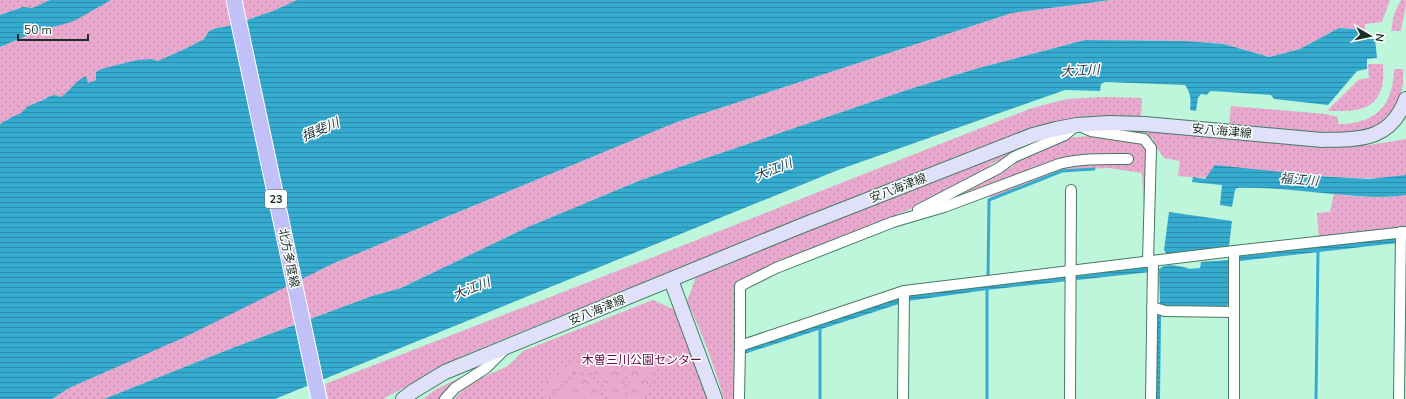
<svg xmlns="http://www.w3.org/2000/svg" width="1406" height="399" font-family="'Nunito Sans','Noto Sans JP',sans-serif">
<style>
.grass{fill:url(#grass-dots)}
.forest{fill:url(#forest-crowns)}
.water{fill:url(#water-rules)}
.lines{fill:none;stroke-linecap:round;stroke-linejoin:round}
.stream{stroke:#36abd0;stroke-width:3}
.street-casing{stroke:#457a63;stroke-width:12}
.secondary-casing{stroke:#457a63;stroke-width:16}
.primary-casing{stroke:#fff;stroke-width:17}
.street{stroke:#fff;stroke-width:10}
.secondary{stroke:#e0e0fb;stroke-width:14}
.primary{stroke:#c2c1f7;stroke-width:15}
.labels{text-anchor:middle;stroke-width:3;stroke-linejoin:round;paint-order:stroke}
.shield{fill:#fff;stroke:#5f6e67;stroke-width:1}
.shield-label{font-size:11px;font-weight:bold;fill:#1a3026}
.street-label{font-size:12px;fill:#1a3026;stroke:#fff}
.park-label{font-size:12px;fill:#670c4c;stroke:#fff}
.water-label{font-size:13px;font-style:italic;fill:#263f48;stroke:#fff}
</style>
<defs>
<pattern id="grass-dots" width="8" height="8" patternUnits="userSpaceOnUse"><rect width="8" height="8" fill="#e9a8cd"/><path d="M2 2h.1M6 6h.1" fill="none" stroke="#c791b0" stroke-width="1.8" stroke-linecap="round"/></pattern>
<pattern id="forest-crowns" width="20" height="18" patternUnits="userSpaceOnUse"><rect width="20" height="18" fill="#e9a8cd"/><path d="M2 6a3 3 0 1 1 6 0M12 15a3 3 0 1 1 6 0" fill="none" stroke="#c791b0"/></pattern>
<pattern id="water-rules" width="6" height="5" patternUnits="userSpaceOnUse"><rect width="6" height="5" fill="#36abd0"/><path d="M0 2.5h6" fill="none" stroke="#2d8ca9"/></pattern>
</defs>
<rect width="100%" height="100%" fill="#bdf6da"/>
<g class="grass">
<polygon points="0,0 50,0 32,8 23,7 0,15"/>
<polygon points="111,0 297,0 273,11 250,19 225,27 216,28 209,31 204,39 189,47 158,61 151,59 125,63 113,67 101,69 96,72 96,80 88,83 74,85 66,93 61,97 55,95 50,96 43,100 28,106 21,113 12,117 0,124 0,47 40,30 61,25"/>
<polygon points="1111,0 1390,0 1382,22 1365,24 1365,30 1339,28 1300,49 1269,57 1224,44 1185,41 1085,40 975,69 907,90 641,180 528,227 401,288 372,296 235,347 104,399 52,399 69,388 332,264 677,122 1012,13"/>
<path d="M1401 0H1406C1406 11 1402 21 1401 31H1391L1394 14Z"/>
<path d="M1368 64H1383C1383 71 1384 79 1382 86 1376 113 1351 111 1329 111L1328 110 1358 80 1369 78Z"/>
<path d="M1394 69H1403V84L1401 94 1396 106 1382 122 1373 128 1364 132 1323 135 1229 125 1231 106 1326 114 1338 117V124C1376 124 1393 106 1394 69Z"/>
<polygon points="1104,97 1142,98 1141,117 1032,131 669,272 462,356 383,399 328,399 325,384 661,254 996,122 1032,108 1067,99"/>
<path d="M1107 128 1322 146 1369 145 1406 139V175C1376 181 1348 177 1318 176 1271 175 1225 181 1178 176L1180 161 1164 158 1154 144 1153 138 1095 129Z"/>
<path d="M1061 133 989 165 991 169 928 202 870 225 736 284V399H724C714 365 702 333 687 301L696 277 751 252 986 158Z"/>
<polygon points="1088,136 1139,141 1147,149 1147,212 1144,212 1142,173 1109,168 1062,170 992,198 984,194 1077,157 931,207 1014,166 1014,160 1069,138"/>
<path d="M1334 194C1359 197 1381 199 1406 195V229L1319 239 1317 213 1330 212Z"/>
<polygon points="653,300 675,310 701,374 709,399 454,399 470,383 508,366 523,351"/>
<polygon points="463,376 454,383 439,399 423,399 435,390"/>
</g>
<g class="forest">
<path d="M656 357 671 361 675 367C669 371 660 368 653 370L650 381 642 399H628C627 387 634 376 623 366L624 362 637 361Z"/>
<path d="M586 361C601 361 626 363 625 383 625 389 622 394 623 399H608C606 393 605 386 603 381 601 376 596 372 591 371 573 367 559 384 550 397L546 395 542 391C544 376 573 363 586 361Z"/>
<path d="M584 376 594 380 603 399H557C561 388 572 378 584 376Z"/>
</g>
<g class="water">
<polygon points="50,0 111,0 74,21 61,25 40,30 0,47 0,15 23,7 32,8"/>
<path d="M297 0H1111L1012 13 677 122 332 264 185 337 69 388 52 399H0V124L12 117 21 113 28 106 43 100 50 96 55 95 61 97C70 91 76 80 86 76L88 83 96 80V72L101 69 137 60 151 59 158 61 189 47 204 39 209 31 216 28 225 27 250 19 273 11Z"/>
<path d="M1339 28 1365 30V39H1375L1377 58 1367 59V69L1357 71 1328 105 1274 99 1271 95 1212 91 1209 92 1207 95 1201 94 1198 98 1196 111 1190 110C1191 100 1191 93 1185 85L1105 82 1101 84 1100 91 1065 90 838 170 275 399H104L235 347 372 296 401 288 528 227 641 180 907 90 975 69 1085 40 1185 41 1224 44 1269 57 1300 49Z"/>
<path d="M1215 165 1318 176 1369 179 1406 175V195C1380 199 1359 196 1333 194 1301 191 1269 187 1237 188L1235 190 1232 207 1220 205 1222 185 1192 182 1193 177 1205 179Z"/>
<polygon points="1169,212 1232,221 1229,246 1167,254 1164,250"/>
<path d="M1406 237V242L1240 261 1228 266 1229 303 1226 307 1164 306 1161 315 1160 399H1154L1155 316 1160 304 1159 269C1168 262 1179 267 1188 268L1189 269 1200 268 1201 262 1228 260 1241 256Z"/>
<polygon points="1149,267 1150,272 987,290 908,301 744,354 745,348 900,297"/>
</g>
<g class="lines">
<g class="stream">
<polyline points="988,278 989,200 1062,171 1094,169"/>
<polyline points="820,399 820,329"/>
<polyline points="987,399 987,288"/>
<polyline points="1316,399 1318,252"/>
</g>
<defs>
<g id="street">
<polyline points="918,210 999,168 1014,157 1065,135 1077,125 1091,131 1144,139 1151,148 1148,262"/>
<polyline points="1152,307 1165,311 1234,312"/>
<path d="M740 346V286L776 268 893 222 944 207 1059 164C1082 158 1104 159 1128 159"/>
<polyline points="445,399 455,388 486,368 505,349"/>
<polyline points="739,399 740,346 904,291 1234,251 1406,232"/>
<polyline points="903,399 904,291"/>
<polyline points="1070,399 1071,190"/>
<polyline points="1151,399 1153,261"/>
<polyline points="1234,399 1234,251"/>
<polyline points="1399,399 1401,232"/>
</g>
<g id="secondary">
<polyline points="671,280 715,399"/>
<path d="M403 399 412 392 445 372 801 226 1033 135 1056 129 1077 125 1109 123 1145 124 1322 140C1361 139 1390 141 1406 99"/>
</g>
<polyline id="primary" points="234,0 319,399"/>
</defs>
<use href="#street" class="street-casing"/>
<use href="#secondary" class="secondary-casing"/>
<use href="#primary" class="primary-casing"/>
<use href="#street" class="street"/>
<use href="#secondary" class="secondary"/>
<use href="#primary" class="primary"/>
</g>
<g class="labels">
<rect class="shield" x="265" y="190" width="22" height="18" rx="3"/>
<g class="shield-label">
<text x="276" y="203">23</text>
</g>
<g class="street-label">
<text transform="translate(1222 131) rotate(5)" y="4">安八海津線</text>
<text transform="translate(898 188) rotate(-21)" y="4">安八海津線</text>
<text transform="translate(289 258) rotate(78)" y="4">北方多度線</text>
<text transform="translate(597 310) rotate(-22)" y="4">安八海津線</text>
</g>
<g class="park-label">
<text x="642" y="364">木曽三川公園センター</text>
</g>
<g class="water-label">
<text transform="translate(1080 70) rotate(-3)" y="5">大江川</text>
<text transform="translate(320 129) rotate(-23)" y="5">揖斐川</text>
<text transform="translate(773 169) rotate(-22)" y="5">大江川</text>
<text transform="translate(1299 179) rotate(5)" y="5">福江川</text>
<text transform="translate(471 288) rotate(-22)" y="5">大江川</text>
</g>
</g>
<g transform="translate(1370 36) rotate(99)" stroke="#ffffff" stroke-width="3" paint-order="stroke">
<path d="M0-3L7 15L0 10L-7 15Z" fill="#1a3026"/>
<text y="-6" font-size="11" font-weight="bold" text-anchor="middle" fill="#1a3026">N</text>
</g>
<path d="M18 34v6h70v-6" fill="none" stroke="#1a3026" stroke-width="2"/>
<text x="24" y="34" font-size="12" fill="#1a3026" stroke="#ffffff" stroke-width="3" paint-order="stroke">50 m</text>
</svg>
